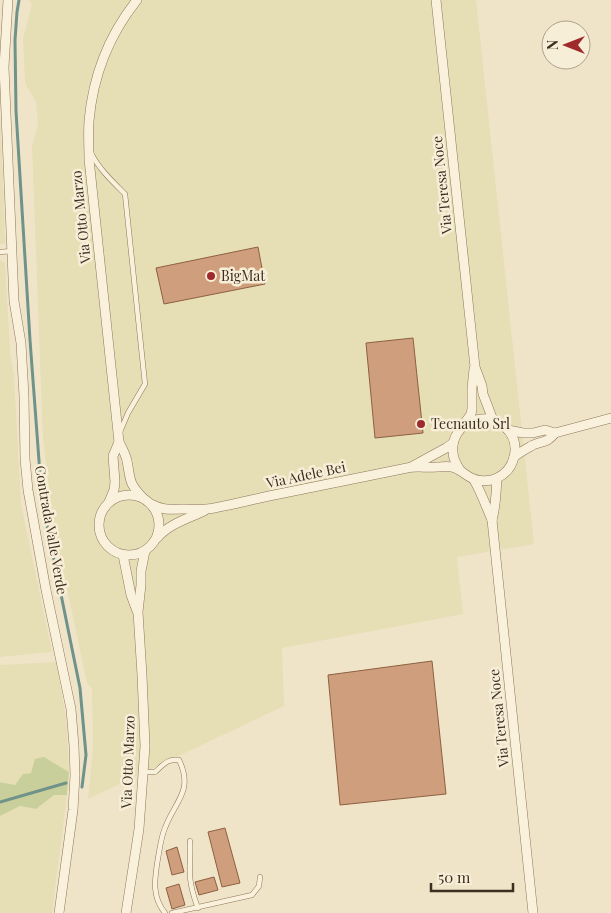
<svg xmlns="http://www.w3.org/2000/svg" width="611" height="913" font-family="'Playfair Display',serif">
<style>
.farmland{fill:#e6deb5}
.green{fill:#c9cf9b}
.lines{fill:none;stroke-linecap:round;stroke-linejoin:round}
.stream{stroke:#6f938a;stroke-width:3}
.building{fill:#cf9f7d;stroke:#8d5f41}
.lane-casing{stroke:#8d765c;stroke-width:5.5}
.street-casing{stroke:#8d765c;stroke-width:10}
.lane{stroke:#faf1dc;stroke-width:4.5}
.street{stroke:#faf1dc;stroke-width:9}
.poi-dot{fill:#9e2a2b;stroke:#f7eed8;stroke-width:2}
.labels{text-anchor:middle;stroke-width:5;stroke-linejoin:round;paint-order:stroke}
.street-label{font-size:14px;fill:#3d2e20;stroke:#f7eed8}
.poi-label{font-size:14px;fill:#3d2e20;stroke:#f7eed8;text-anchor:start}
</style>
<rect width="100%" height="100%" fill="#f0e4c8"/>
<g class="farmland">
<polygon points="28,0 476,0 534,544 457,557 463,614 282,648 284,706 88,799 93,748 92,689 87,683 54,527 43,439 32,146 38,124 36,102 25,83 23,39 32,4"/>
<polygon points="0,125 1,126 5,244 0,244"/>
<polygon points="0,260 5,263 10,352 14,375 15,396 21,504 52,652 0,657"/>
<polygon points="56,662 66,718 69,772 44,757 31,773 23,774 15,785 0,782 0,665"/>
<polygon points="54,795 67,795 52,913 0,913 0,816 20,806 36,809"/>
</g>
<polygon class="green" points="44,757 69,772 67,795 54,795 36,809 20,806 0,816 0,782 15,785 23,774 31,773 35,759"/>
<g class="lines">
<g class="stream">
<polyline points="19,0 17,12 15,40 16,111 30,340 42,501 80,688 86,755 82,787"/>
<polyline points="0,802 66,783"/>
</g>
</g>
<g class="building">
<polygon points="258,247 265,284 164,304 156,268"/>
<polygon points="413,338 423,433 375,438 366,343"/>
<polygon points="432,661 446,794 340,805 328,675"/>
<polygon points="225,828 240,883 222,887 208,832"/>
<polygon points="177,847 184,872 172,875 166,851"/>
<polygon points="214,877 218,890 199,895 195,882"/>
<polygon points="179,884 185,905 172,909 166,888"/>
</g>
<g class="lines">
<defs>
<g id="lane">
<path d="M91 153C99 169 112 181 125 194L145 384 128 413 120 432"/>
<polyline points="0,252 12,251"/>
<path d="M143 772H155C163 765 168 758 179 760 194 791 175 801 165 828 161 837 160 848 158 858 155 877 151 896 165 913"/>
<path d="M190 841C191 853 189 865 190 877 191 888 194 898 198 908"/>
<polyline points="172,913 252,895 259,886 260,877"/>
</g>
<g id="street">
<polyline points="8,0 4,67 14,301 21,343 24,396 25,459 28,490 46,590 71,709 74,746 75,775 73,810 59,913"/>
<path d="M137 0C109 35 93 76 89 121 88 133 89 147 89 159L119 442C122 448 126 455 127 461 131 481 128 482 143 498"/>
<polyline points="436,0 475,367 482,386 483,394 493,420"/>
<polyline points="464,424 471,414 472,409 472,388 474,369"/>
<polyline points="508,430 523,433 533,433 545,430 555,433 611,418"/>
<path d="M514 457C520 452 526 449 533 445 544 440 546 444 555 433"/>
<polyline points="413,466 446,448 453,443"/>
<path d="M474 480C481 492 486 506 492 520L533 913"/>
<circle cx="129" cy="525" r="30"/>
<polyline points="109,502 114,490 115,482 113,456 119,442"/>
<path d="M151 504C165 511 169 509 184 509 191 509 199 510 206 509 214 509 221 506 229 505 242 502 256 499 269 496 315 487 361 477 407 468 416 466 427 468 437 467 442 467 447 466 452 467 457 468 461 471 465 474 474 481 487 483 497 478 515 470 521 445 508 430 489 407 450 422 453 452 453 459 456 464 460 470"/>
<path d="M492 520C496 506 496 492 497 478"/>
<path d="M157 538C169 524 187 519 204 511"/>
<polyline points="123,555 131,595 137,611"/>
<polyline points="126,913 139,829 145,746 142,675 138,612 141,585 141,571 145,551"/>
</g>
</defs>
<use href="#lane" class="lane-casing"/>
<use href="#street" class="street-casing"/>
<use href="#lane" class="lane"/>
<use href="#street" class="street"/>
</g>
<g class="poi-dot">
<circle cx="211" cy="276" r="5"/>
<circle cx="421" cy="424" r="5"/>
</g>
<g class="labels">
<g class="street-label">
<text transform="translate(442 185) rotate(-96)" y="5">Via Teresa Noce</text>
<text transform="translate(81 217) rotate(-96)" y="5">Via Otto Marzo</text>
<text transform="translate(306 475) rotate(-12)" y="5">Via Adele Bei</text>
<text transform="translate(51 530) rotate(80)" y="5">Contrada Valle Verde</text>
<text transform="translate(499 718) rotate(-96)" y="5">Via Teresa Noce</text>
<text transform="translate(128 762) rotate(-88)" y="5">Via Otto Marzo</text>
</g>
<g class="poi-label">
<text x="221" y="281">BigMat</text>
<text x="431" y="429">Tecnauto Srl</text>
</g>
</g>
<g transform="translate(566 45) rotate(270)"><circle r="24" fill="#f7eed8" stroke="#ada18e"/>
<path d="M0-4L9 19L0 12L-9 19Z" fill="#9e2a2b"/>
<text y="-8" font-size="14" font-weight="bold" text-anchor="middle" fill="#3d2e20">N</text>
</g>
<path d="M431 883v8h82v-8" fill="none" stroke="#3d2e20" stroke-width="2.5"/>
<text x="438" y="883" font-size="15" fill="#3d2e20" stroke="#f7eed8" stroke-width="4" paint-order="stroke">50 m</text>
</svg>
